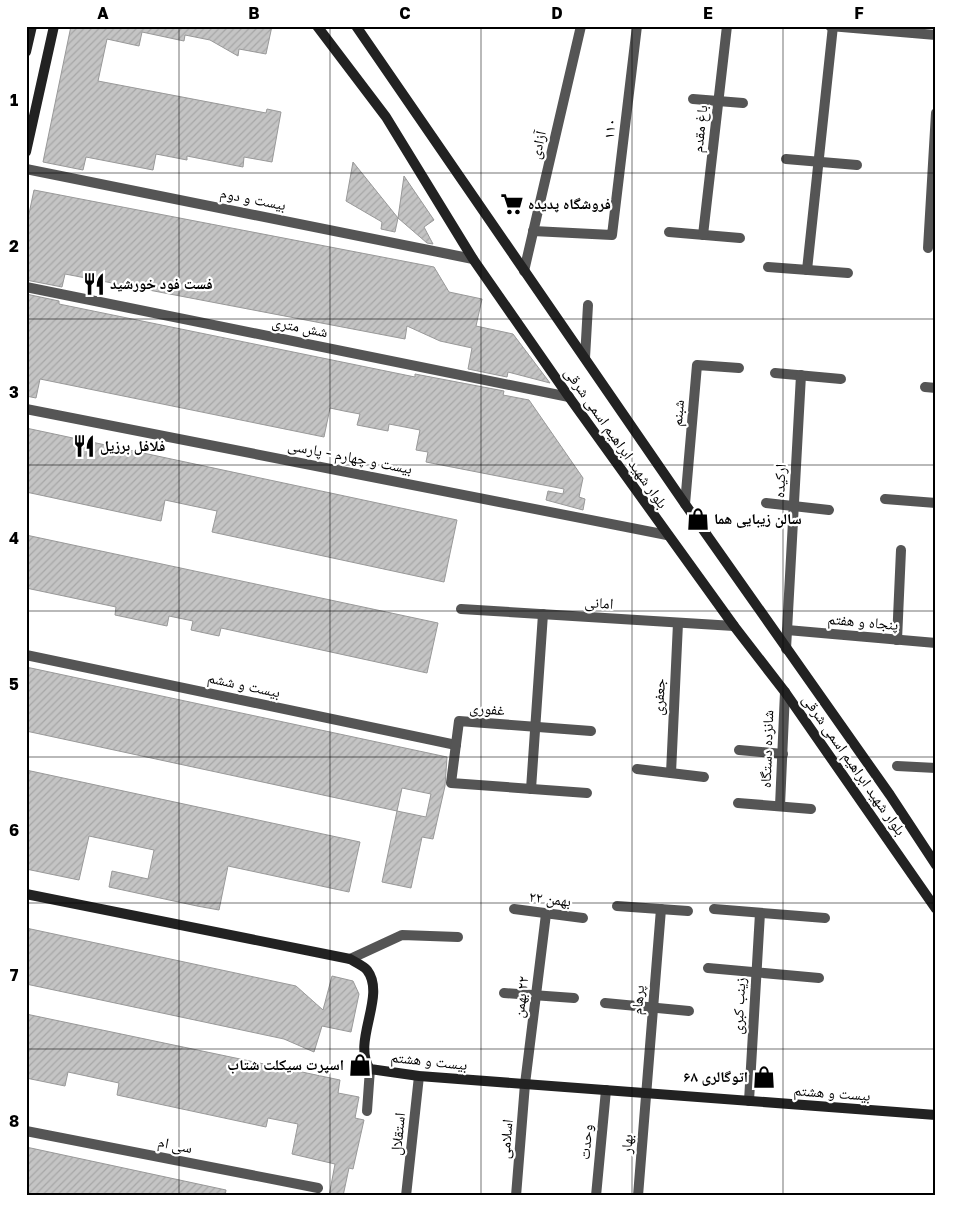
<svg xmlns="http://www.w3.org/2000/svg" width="962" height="1222" font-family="'Golos Text','Noto Naskh Arabic',sans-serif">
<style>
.building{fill:url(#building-hatch);stroke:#999;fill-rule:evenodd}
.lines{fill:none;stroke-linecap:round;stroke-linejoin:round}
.minor{stroke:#555;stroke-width:10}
.tertiary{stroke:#555;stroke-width:10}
.secondary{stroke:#222;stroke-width:10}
.grid{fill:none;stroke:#000;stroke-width:1;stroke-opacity:0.55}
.labels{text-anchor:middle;stroke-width:4.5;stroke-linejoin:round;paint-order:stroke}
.street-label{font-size:15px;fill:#000;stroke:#fff}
.poi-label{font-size:15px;font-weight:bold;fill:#000;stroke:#fff;text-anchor:start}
.neatline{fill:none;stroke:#000;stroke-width:2}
.grid-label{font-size:16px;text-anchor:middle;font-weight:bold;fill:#000}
</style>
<defs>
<pattern id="building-hatch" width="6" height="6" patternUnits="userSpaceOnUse" patternTransform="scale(1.25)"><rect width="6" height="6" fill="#c4c4c4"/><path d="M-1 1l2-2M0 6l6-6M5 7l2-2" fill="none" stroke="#a7a7a7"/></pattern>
</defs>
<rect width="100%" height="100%" fill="#fff"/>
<g class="building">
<polygon points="71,26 272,26 266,54 239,49 238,56 210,40 185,35 184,41 142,32 139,46 107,39 98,81 266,113 267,109 281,112 272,162 244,157 243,167 187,156 187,160 156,154 153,170 86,157 83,170 43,162"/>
<polygon points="353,162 398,218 395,232 381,229 382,222 346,201"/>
<polygon points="404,176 434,220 424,227 433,244 427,243 398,218"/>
<polygon points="34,190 434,267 449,292 482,299 476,326 513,334 550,383 508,372 507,377 468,369 472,348 440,341 407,326 405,339 65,274 62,287 26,280 26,228"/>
<polygon points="26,294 59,301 59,304 415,377 415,374 504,391 503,395 529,400 583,478 579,497 585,499 583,510 546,500 548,491 563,494 564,489 426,462 428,452 416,450 420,430 389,424 388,431 357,425 360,414 344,411 330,408 324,437 40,379 36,398 26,396"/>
<polygon points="26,428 457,520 444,582 212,532 217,511 193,506 165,500 161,521 26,492"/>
<polygon points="26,535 438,623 427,673 221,628 219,636 191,630 193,621 169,616 167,626 115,615 116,607 26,588"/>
<path d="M26 667 447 757 445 786 433 839 422 837 411 888 382 882 397 811 26 731ZM402 788 431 794 426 817 397 811Z"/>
<polygon points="26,770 360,842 349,892 228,866 219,910 197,906 109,887 112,871 148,879 154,850 89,836 79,880 26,869"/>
<polygon points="26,928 296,986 323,1010 332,976 353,981 359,994 351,1032 322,1026 314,1052 284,1039 26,984"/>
<polygon points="26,1014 340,1080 338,1093 359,1097 355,1118 364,1120 353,1169 349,1168 343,1196 329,1196 335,1164 292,1154 298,1124 268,1118 266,1127 117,1095 119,1083 68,1072 65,1086 26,1078"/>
<polygon points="26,1147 226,1190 225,1196 26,1196"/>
</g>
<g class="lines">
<g class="minor">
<polyline points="830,26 936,35"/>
<polyline points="693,99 743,103"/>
<polyline points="786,159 857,165"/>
<polyline points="26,169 473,259"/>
<polyline points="533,231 612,235 637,26"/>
<polyline points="669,232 740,238"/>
<polyline points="703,235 727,26"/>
<polyline points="928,248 936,113"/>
<polyline points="768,267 848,273"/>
<polyline points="807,270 833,26"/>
<polyline points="26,287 569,397"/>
<polyline points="585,358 588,305"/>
<polyline points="775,373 841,379"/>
<polyline points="925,387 936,388"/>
<polyline points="26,409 667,535"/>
<polyline points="885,499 936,503"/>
<polyline points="766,503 829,510"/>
<polyline points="685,504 697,365 739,368"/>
<polyline points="461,609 734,626"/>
<polyline points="787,630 936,643"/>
<polyline points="897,640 901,550"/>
<polyline points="786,649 801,375"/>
<polyline points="26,655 456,745"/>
<polyline points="739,750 783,754"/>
<polyline points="897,766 936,768"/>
<polyline points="637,769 704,777"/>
<polyline points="671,773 678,623"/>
<polyline points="531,789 543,614"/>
<polyline points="587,793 451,783 459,721 591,731"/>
<polyline points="738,803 811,809"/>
<polyline points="780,806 785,692"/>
<polyline points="617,906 688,911"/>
<polyline points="514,909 583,918"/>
<polyline points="714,909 825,918"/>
<polyline points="350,959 402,935 458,937"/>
<polyline points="708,968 819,978"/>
<polyline points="504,993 574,998"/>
<polyline points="605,1003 689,1011"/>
<polyline points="749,1101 760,913"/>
<polyline points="367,1111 370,1069"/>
<polyline points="26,1131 318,1188"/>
<polyline points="406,1196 419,1076"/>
<polyline points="516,1196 525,1084 546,914"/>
<polyline points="596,1196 606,1090"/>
<polyline points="638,1196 661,909"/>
</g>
<polyline class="tertiary" points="524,271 581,26"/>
<g class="secondary">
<polyline points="317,26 386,117 473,259 569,397 734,626 785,692 936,909"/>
<polyline points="356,26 685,504 890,795 936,865"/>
<polyline points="26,52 32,26"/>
<polyline points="26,152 54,26"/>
<path d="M26 894 350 959C355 962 364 966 367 970 387 996 351 1042 370 1069L419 1076 936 1115"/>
</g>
</g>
<path class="grid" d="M179 26V1196M330 26V1196M481 26V1196M632 26V1196M783 26V1196M26 173H936M26 319H936M26 465H936M26 611H936M26 757H936M26 903H936M26 1049H936"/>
<defs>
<symbol id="supermarket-bare" viewBox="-9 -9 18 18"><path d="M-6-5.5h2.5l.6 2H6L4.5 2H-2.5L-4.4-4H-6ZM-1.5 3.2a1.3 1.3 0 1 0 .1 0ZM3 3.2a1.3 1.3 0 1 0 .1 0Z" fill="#000" stroke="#fff" stroke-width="2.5" paint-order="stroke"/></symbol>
<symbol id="restaurant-bare" viewBox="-9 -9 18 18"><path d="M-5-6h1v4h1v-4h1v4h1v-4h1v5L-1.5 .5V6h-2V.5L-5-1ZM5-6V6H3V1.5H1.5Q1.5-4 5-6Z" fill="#000" stroke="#fff" stroke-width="2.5" paint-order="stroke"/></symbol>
<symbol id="shop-bare" viewBox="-9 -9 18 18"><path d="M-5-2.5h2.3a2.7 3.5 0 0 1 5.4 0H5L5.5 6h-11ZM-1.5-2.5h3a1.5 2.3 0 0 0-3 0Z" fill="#000" stroke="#fff" stroke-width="2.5" paint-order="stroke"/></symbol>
</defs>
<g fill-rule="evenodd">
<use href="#supermarket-bare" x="496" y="188" width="32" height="32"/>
<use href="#restaurant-bare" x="78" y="268" width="32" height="32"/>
<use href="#restaurant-bare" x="68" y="430" width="32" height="32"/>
<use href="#shop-bare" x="682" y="503" width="32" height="32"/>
<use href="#shop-bare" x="344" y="1049" width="32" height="32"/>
<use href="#shop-bare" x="748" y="1061" width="32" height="32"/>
</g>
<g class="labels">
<g class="street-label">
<text transform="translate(610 129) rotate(-83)" y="5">۱۱۰</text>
<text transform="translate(700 129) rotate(-84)" y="5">باغ مقدم</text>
<text transform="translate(538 145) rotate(-77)" y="5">آزادی</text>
<text transform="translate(253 199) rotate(11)" y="5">بیست و دوم</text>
<text transform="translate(300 327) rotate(11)" y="5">شش متری</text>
<text transform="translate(678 413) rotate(-85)" y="5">شبنم</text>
<text transform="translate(616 438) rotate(55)" y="5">بلوار شهید ابراهیم اسمی شرقی</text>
<text transform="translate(350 457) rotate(11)" y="5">بیست و چهارم - پارسی</text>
<text transform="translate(780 481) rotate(-87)" y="5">ارکیده</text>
<text transform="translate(599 603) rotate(4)" y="5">امانی</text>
<text transform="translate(863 622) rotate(5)" y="5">پنجاه و هفتم</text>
<text transform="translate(244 685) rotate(12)" y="5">بیست و ششم</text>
<text transform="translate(659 697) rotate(-87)" y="5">جعفری</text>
<text transform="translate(487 709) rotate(5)" y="5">غفوری</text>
<text transform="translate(767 749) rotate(-88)" y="5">شانزده دستگاه</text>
<text transform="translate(854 765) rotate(55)" y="5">بلوار شهید ابراهیم اسمی شرقی</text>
<text transform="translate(550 899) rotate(7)" y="5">۲۲ بهمن</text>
<text transform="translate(521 997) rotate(-83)" y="5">٢٢ بهمن</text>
<text transform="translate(638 1000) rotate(-85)" y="5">پرهام</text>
<text transform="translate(739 1006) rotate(-87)" y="5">زینب کبری</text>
<text transform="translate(429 1061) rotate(6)" y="5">بیست و هشتم</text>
<text transform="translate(832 1093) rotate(4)" y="5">بیست و هشتم</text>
<text transform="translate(398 1134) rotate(-84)" y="5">استقلال</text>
<text transform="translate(506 1139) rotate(-85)" y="5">اسلامی</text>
<text transform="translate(586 1142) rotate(-85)" y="5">وحدت</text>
<text transform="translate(627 1144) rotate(-86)" y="5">بهار</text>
<text transform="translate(175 1145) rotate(11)" y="5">سی ام</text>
</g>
<g class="poi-label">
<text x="528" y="209">فروشگاه پدیده</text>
<text x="110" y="289">فست فود خورشید</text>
<text x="100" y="451">فلافل برزیل</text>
<text x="714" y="524">سالن زیبایی هما</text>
<text x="344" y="1070" text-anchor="end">اسپرت سیکلت شتاب</text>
<text x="748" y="1082" text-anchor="end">اتوگالری ۶۸</text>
</g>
</g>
<rect width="962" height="1222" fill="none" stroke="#ffffff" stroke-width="55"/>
<rect x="28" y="28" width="906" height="1166" class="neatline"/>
<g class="grid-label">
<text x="103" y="19">A</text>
<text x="254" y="19">B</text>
<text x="405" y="19">C</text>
<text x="557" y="19">D</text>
<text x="708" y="19">E</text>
<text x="859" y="19">F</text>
<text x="14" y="106">1</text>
<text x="14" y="252">2</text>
<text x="14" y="398">3</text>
<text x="14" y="544">4</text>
<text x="14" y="690">5</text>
<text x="14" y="836">6</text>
<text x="14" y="981">7</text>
<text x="14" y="1127">8</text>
</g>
</svg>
